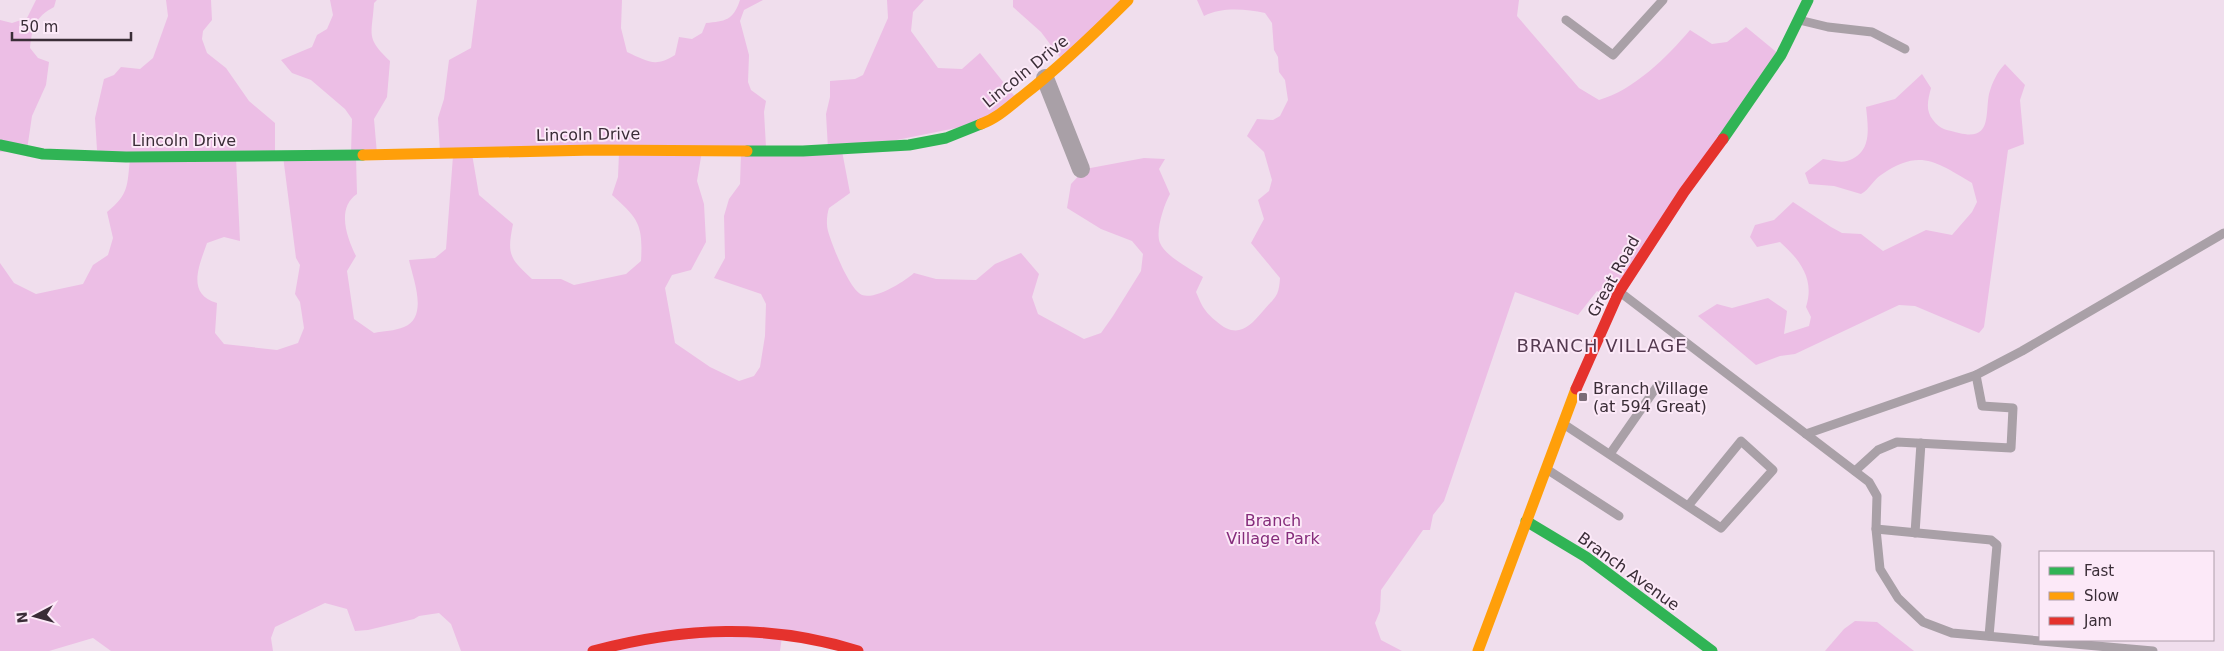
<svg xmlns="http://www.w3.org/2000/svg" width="2224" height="651" font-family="'DejaVu Sans',sans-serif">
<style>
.green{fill:#ecbee5;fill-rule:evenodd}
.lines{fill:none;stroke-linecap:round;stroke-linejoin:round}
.lane{stroke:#a9a0a7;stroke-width:9}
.street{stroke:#a9a0a7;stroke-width:18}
.fast{stroke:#30b455;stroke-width:11}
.slow{stroke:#ff9f0a;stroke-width:11}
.jam{stroke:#e5322d;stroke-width:11}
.poi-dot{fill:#7a6b77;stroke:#fce9f8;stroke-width:2}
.labels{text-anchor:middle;stroke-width:4;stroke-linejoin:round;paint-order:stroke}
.street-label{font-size:16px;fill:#3a2d37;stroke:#fce9f8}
.poi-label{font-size:16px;fill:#3a2d37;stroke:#fce9f8;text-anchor:start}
.park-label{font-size:16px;fill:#852c7b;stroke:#fce9f8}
.neighbourhood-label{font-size:18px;letter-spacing:1px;fill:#543a50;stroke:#fce9f8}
</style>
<rect width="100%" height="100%" fill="#f0deed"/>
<g class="green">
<path d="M36 0H56L54 7C35 17 32 28 30 48L38 58 49 62 46 85 32 116 27 150 0 152V20L12 23 27 18Z"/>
<path d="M166 0H211L212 20 203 31 202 39 207 53 226 68 249 101 275 123V154L236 158 240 241 224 237 207 243C199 266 186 294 217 303L215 333 224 344 277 350 298 343 304 328 300 302 295 294 300 265 296 258 283 156 351 153 352 119 345 109 311 80 292 73 281 60 312 47 317 35 327 29 333 15 330 0H377L374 3C372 36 365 37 390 61L387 97 374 119 377 154 356 157 357 194C336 208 347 238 356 256L347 271 354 319 374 333C383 331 395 331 404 327 429 317 413 279 409 260L435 258 446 249 453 156 440 152 438 118 444 99 449 60 471 48 477 0H622L621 28 627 52C647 61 655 68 675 55L679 37 692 39 702 33 706 23C725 21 733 21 740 0H763L744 10 740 21 749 55 748 82 751 90 766 101 764 112 766 147 828 149 826 114 830 97V81L855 79 863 75 888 18 887 0H924L913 12 911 31 938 68 962 69 980 53 1016 98 991 121 842 151 850 193 829 208C827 214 826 224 828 231 832 245 849 289 862 295 876 300 905 281 914 273L936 279 976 280 995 264 1021 253 1039 274 1032 297 1038 314 1084 339 1101 333 1113 316 1141 271 1143 254 1132 241 1101 229 1067 208 1071 184 1085 169 1144 158 1165 159 1159 169 1170 194C1164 205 1155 231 1160 243 1165 256 1192 270 1203 277L1196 292C1202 306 1204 311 1216 321 1236 339 1248 329 1263 311 1275 297 1279 297 1280 278L1251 243 1264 219 1258 200 1269 191 1272 180 1264 152 1247 136 1257 119 1273 120 1280 116 1288 100 1285 80 1279 72 1278 57 1274 50 1272 23 1265 13C1245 9 1222 7 1204 16L1197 0H1519L1517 16 1579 88 1599 100C1634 90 1667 57 1690 30L1712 44 1727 42 1746 27 1780 55 1618 303 1597 291 1578 315 1515 292 1444 501 1433 515 1430 530H1423L1381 590 1380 611 1375 623 1381 640 1402 651H853L782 637 780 651H461L451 624 439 613 419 616 414 619 368 630 355 631 347 609 325 603 275 627 271 638 273 651H111L93 638 49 651H0V263L14 283 36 294 83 284 93 265 108 255 113 238 107 212C129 194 127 186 130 159L97 150 95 118 104 79 114 75 121 67 140 69 153 58 168 16ZM702 151 741 153 740 184 729 199 724 216 725 258 714 278 761 294 766 304 765 336 760 367 754 376 739 381 710 367 675 343 665 288 672 275 691 270 706 242 704 204 697 181ZM619 153 618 177 612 195C639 219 643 225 641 261L626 274 574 285 561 279H532C509 258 507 254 513 224L479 195 472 154Z"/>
<polygon points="1013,0 1125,0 1062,60 1041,32 1013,7"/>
<path d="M2005 64 2025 85 2020 100 2024 144 2008 150 1984 327 1979 333 1915 306 1899 305 1795 354 1780 356 1756 365 1698 316 1717 304 1732 308 1768 298 1787 311 1784 334 1809 326 1811 317 1806 307C1815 279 1800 260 1780 242L1757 247 1750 237 1755 225 1774 220 1793 202 1831 227 1842 233 1861 234 1883 251 1926 230 1952 235 1972 212 1977 202 1972 183C1936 162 1920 148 1881 175 1873 180 1870 189 1861 194L1834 186 1809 184 1805 173 1823 159C1830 160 1840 163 1847 161 1873 153 1868 127 1866 107L1895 99 1922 74 1931 88C1928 100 1925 110 1933 120 1940 130 1948 130 1959 133 1992 141 1985 115 1989 94 1992 83 1997 72 2005 64Z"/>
<polygon points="1855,621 1877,622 1914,651 1825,651 1844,629"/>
</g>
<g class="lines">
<g class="lane">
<polyline points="1566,20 1613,55 1663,0"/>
<polyline points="1799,20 1828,27 1872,32 1905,49"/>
<polyline points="1621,293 1869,482 1877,496 1876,529 1880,569 1898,598 1923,622 1952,633 2153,651"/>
<polyline points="1565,425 1721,528 1773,470 1741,441 1688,506"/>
<polyline points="1806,434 1976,375 2022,351 2224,233"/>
<polyline points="1610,454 1658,385"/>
<polyline points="1548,470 1619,516"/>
<polyline points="1855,471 1878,450 1897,442 2011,448 2013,408 1982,406 1976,375"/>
<polyline points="1876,529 1991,540 1997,545 1989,636"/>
<polyline points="1915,533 1921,443"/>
</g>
<polyline class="street" points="1045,78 1081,169"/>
<g class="fast">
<polyline points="1723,139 1781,55 1808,0"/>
<polyline points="0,145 43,154 126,157 363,155"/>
<polyline points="747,151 803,151 909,145 946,138 981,124"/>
<polyline points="1526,521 1586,557 1712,651"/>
</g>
<g class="slow">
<path d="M981 124C998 118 1011 105 1025 94 1062 65 1095 33 1128 0"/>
<polyline points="363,155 595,150 747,151"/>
<polyline points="1478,651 1576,389"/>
</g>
<g class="jam">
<polyline points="1576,389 1619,292 1684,192 1723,139"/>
<path d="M593 651C684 627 768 623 858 651"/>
</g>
</g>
<rect class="poi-dot" x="1578" y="392" width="10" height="10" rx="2.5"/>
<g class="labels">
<g class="street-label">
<text transform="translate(1025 71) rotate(-39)" y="6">Lincoln Drive</text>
<text transform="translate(588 134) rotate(-1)" y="6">Lincoln Drive</text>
<text x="184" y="146">Lincoln Drive</text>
<text transform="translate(1613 276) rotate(-61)" y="6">Great Road</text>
<text transform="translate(1629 571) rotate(36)" y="6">Branch Avenue</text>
</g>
<g class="poi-label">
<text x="1593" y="394">Branch Village<tspan x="1593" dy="18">(at 594 Great)</tspan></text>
</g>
<g class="park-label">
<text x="1273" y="526">Branch<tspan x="1273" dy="18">Village Park</tspan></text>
</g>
<g class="neighbourhood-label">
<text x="1602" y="352">BRANCH VILLAGE</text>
</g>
</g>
<rect x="2039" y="551" width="175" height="90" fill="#fce9f8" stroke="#ae9eab"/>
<rect x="2049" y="567" width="25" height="8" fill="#30b455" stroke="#ae9eab"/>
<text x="2084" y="576" font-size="15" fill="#3a2d37">Fast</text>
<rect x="2049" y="592" width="25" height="8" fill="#ff9f0a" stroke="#ae9eab"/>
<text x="2084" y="601" font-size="15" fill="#3a2d37">Slow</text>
<rect x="2049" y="617" width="25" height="8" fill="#e5322d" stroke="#ae9eab"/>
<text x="2084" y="626" font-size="15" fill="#3a2d37">Jam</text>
<g transform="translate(35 616) rotate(264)" stroke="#fce9f8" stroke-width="4" paint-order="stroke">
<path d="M0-4L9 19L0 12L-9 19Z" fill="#3a2d37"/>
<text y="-8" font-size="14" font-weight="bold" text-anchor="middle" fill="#3a2d37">N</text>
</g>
<path d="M12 32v8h119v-8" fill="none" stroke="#3a2d37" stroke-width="2.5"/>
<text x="20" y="32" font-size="15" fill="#3a2d37" stroke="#fce9f8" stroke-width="4" paint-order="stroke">50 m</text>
</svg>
